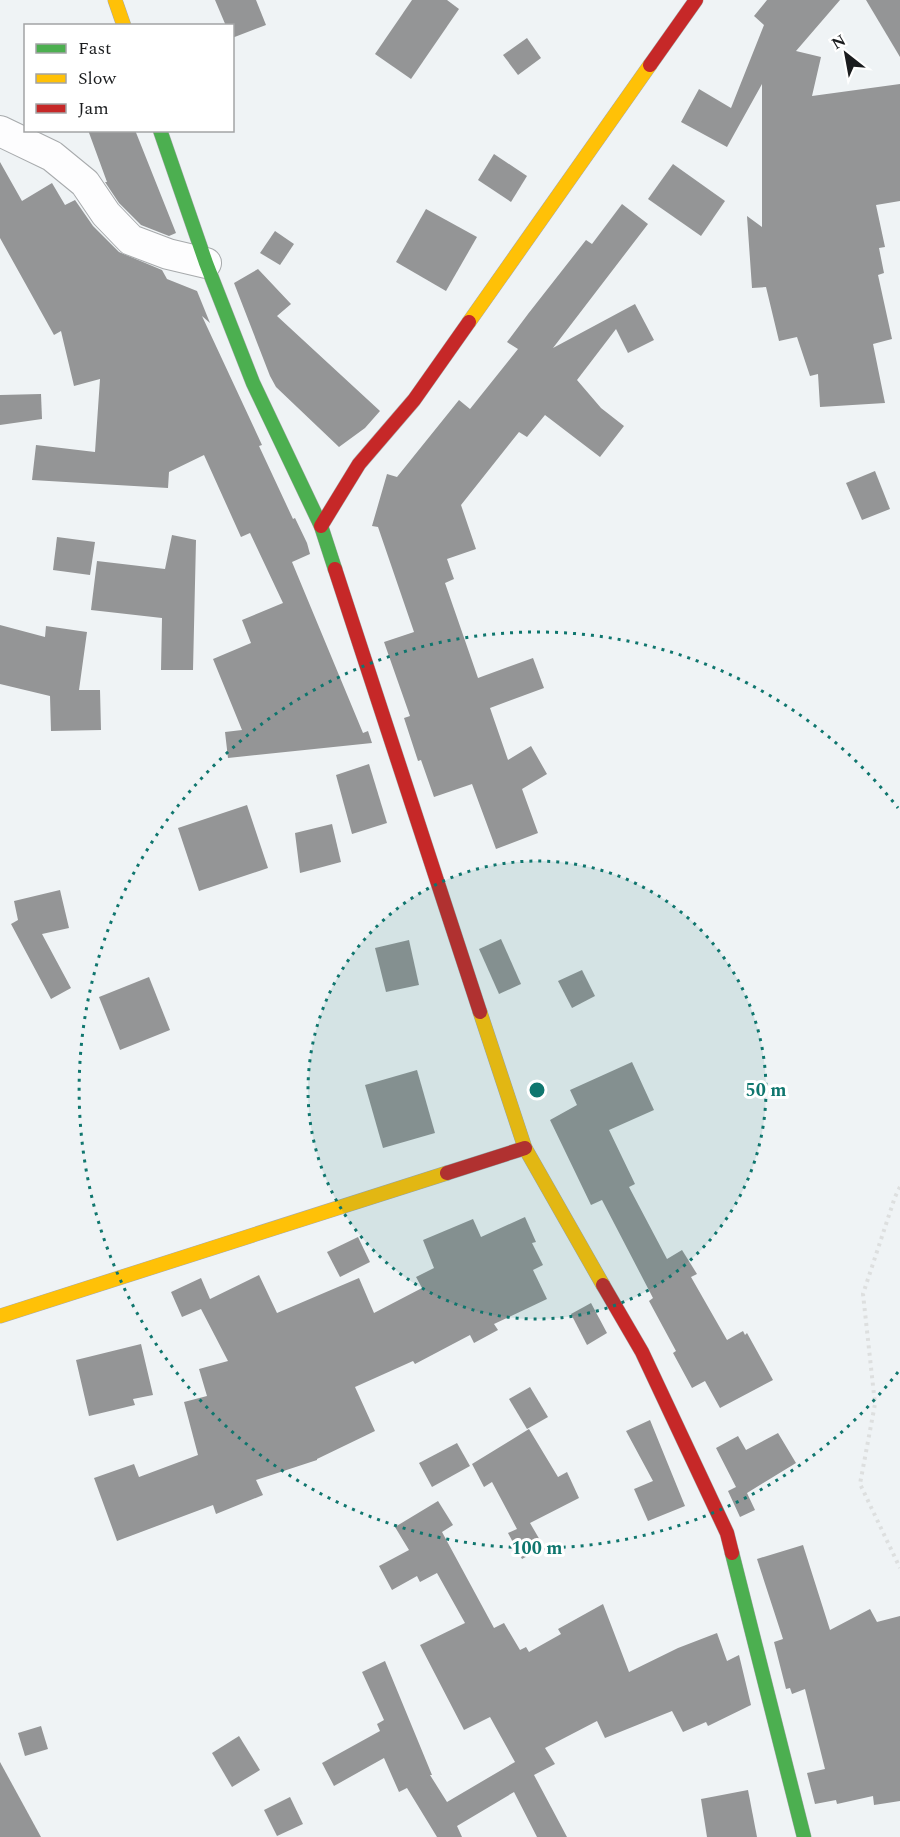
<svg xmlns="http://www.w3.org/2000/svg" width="900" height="1837" font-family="Spectral,serif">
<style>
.building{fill:#949596}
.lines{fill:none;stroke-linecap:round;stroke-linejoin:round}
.street-casing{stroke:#a7aaac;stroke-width:32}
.fast-casing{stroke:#a7aaac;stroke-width:15}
.slow-casing{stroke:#a7aaac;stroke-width:15}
.jam-casing{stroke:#a7aaac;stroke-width:15}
.path{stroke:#dddfdf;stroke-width:4;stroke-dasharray:3 4.5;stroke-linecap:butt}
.street{stroke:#fdfdfe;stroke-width:30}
.fast{stroke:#4caf50;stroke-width:14}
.slow{stroke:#ffc107;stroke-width:14}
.jam{stroke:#c62828;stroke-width:14}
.ring{fill:none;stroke:#0f766e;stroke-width:3;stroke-dasharray:3 6}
.centre{fill:#0f766e;stroke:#fff;stroke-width:3}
.ring-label{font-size:18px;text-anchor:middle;font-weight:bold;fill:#0f766e;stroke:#fff;stroke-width:6;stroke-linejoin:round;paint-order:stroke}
</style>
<rect width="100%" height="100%" fill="#eff3f5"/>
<g class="building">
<polygon points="215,0 256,0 266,25 232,38 232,26 226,26"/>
<polygon points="412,0 447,0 459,9 411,79 375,54"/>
<polygon points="767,0 840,0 796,51 821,57 812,96 900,84 900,201 876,205 885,247 879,248 884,273 878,275 892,339 873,344 885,403 820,407 818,374 810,376 797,337 779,341 766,287 752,288 747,216 762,227 762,84 727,147 681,122 699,89 731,108 764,25 754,16"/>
<polygon points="866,0 900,0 900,57"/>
<polygon points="527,38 541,58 518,75 503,55"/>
<polygon points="88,130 135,130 176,233 169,236 141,225 119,203 105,182 107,182"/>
<polygon points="494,154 527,176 511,202 478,180"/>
<polygon points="0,162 22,201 52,183 65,205 75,200 93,226 119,252 162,270 167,279 197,291 210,323 202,316 262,445 259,446 293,519 295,518 307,543 310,554 292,562 363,733 368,731 372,743 228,758 225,732 242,730 213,659 251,643 242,620 283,603 250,533 241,537 204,455 169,472 168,488 32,480 36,445 95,452 100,379 74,386 61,331 54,335 0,238"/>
<polygon points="673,164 725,201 701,236 648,199"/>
<polygon points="622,204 648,224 553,348 635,304 654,340 628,353 616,329 577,380 601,408 624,426 600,457 545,415 527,437 519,432 461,505 476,549 447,559 454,579 445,583 478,678 533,658 544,688 490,708 508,760 531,746 547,774 522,789 538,833 496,849 472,784 434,797 421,760 418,761 404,718 410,716 384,642 414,632 378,527 372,526 387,474 397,477 459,400 470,409 518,349 507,342 528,314 586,240 592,244"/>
<polygon points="426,209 477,237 446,291 396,262"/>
<polygon points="275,231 294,244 280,265 260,253"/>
<polygon points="258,269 291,304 277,316 380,411 365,428 339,447 276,387 270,376 234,283"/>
<polygon points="41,394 42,419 0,425 0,395"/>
<polygon points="875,471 890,509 862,520 846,483"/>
<polygon points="172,535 196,540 193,670 161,670 162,618 91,610 97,561 165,569"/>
<polygon points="57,537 95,542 90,575 53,570"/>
<polygon points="0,625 45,637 46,626 87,632 79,690 100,690 101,730 51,731 50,696 0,684"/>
<polygon points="369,764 387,823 352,834 336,775"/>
<polygon points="247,805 268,868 199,891 178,828"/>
<polygon points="332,824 341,862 300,873 295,833"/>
<polygon points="60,890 69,928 42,934 71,988 51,999 11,924 18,920 14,901"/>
<polygon points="501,939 521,984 499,994 479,949"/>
<polygon points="409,940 419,985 386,992 375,948"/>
<polygon points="582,970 595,996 572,1008 558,981"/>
<polygon points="149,977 170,1030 120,1050 99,997"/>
<polygon points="632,1062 654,1110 609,1130 635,1184 629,1187 667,1259 682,1250 697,1274 691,1277 727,1340 743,1331 745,1335 747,1333 773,1380 720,1408 705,1381 692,1388 673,1353 676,1351 649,1301 653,1298 602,1200 591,1205 550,1120 577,1105 570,1090"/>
<polygon points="417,1070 435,1133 383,1148 365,1085"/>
<polygon points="525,1217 536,1242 532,1243 543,1265 533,1270 547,1299 494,1324 498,1330 474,1343 470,1335 415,1364 413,1361 355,1387 375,1431 317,1459 317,1460 256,1480 263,1495 216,1514 213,1505 117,1541 94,1478 134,1464 139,1477 198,1455 184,1402 207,1396 199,1369 228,1361 201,1309 182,1317 171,1292 201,1278 210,1299 259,1275 277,1313 359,1278 374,1313 422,1288 416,1277 434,1268 423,1240 473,1219 481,1237"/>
<polygon points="358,1237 370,1262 340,1277 327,1252"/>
<polygon points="591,1303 607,1333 587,1345 571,1314"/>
<polygon points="141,1344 153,1395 133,1399 135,1405 89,1416 76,1360"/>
<polygon points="530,1387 548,1417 527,1429 509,1399"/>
<polygon points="650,1420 685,1506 648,1521 634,1489 653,1481 626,1431"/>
<polygon points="529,1429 558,1477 567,1472 579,1498 530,1523 544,1547 522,1559 508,1533 517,1529 492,1482 484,1487 472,1464"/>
<polygon points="778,1433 796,1463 747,1493 755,1510 740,1517 728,1491 736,1487 716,1448 738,1436 746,1450"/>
<polygon points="457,1443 470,1466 432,1487 419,1463"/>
<polygon points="438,1501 453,1525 442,1532 494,1628 504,1623 520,1650 526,1647 529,1652 561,1634 558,1629 603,1604 629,1672 678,1648 717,1633 727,1661 739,1655 751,1705 708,1726 706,1722 683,1732 672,1711 605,1738 597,1721 545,1748 555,1764 534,1775 567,1837 537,1837 514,1792 457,1826 462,1837 437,1837 407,1788 399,1792 384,1758 334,1786 322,1763 380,1731 377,1724 384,1720 362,1672 385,1661 432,1775 430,1775 447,1802 515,1762 490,1717 464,1730 420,1645 465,1623 437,1573 420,1582 417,1576 392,1590 379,1566 409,1550 395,1527"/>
<polygon points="803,1545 830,1630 870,1609 877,1622 900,1616 900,1801 874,1805 873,1796 837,1804 836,1800 815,1804 807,1773 825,1769 805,1689 792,1694 790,1688 786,1689 774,1642 783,1639 757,1559"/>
<polygon points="41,1726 48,1749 25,1756 18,1733"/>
<polygon points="239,1736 260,1770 232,1787 212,1753"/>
<polygon points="0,1762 41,1837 0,1837"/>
<polygon points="748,1790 757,1837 707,1837 701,1799"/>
<polygon points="290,1797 303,1824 277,1836 264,1810"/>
</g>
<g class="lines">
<defs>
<polyline id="street" points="0,131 52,156 85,183 106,214 131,240 168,254 206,263"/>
<g id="fast">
<polyline points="160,130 206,263 253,383 321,526 335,569"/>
<polyline points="732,1553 804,1837"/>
</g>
<g id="slow">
<polyline points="115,0 124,26"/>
<polyline points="469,322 650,65"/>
<polyline points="480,1012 525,1148 603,1285"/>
<polyline points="0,1316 447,1173"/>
</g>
<g id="jam">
<polyline points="650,65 696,0"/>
<polyline points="321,526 359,464 414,400 469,322"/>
<polyline points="335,569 480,1012"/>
<polyline points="447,1173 525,1148"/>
<polyline points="603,1285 642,1352 727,1533 732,1553"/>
</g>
</defs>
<use href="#street" class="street-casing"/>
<use href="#fast" class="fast-casing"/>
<use href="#slow" class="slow-casing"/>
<use href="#jam" class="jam-casing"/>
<polyline class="path" points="900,1187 895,1197 863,1294 875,1404 860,1484 900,1568"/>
<use href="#street" class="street"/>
<use href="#fast" class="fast"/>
<use href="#slow" class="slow"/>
<use href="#jam" class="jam"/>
</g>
<circle cx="537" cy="1090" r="229" fill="#0f766e" fill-opacity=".12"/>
<g class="ring">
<circle cx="537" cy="1090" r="229"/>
<path d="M898 1372A458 458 0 1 1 898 808"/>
</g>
<circle cx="537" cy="1090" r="9" class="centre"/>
<g class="ring-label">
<text x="766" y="1096">50 m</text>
<text x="537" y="1554">100 m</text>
</g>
<rect x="24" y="24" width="210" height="108" fill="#ffffff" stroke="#a3a4a5" stroke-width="1.5"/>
<rect x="36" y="44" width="30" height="9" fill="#4caf50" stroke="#a3a4a5" stroke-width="1.5"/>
<text x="78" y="54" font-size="18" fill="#1a1c1e">Fast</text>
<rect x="36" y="74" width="30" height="9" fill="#ffc107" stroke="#a3a4a5" stroke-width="1.5"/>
<text x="78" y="84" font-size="18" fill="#1a1c1e">Slow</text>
<rect x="36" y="104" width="30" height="9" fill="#c62828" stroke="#a3a4a5" stroke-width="1.5"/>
<text x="78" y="114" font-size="18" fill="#1a1c1e">Jam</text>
<g transform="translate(846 54) rotate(329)" stroke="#ffffff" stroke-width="4.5" paint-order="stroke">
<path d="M0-4.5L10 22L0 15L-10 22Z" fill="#1a1c1e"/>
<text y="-9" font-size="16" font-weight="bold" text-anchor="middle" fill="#1a1c1e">N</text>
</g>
</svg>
